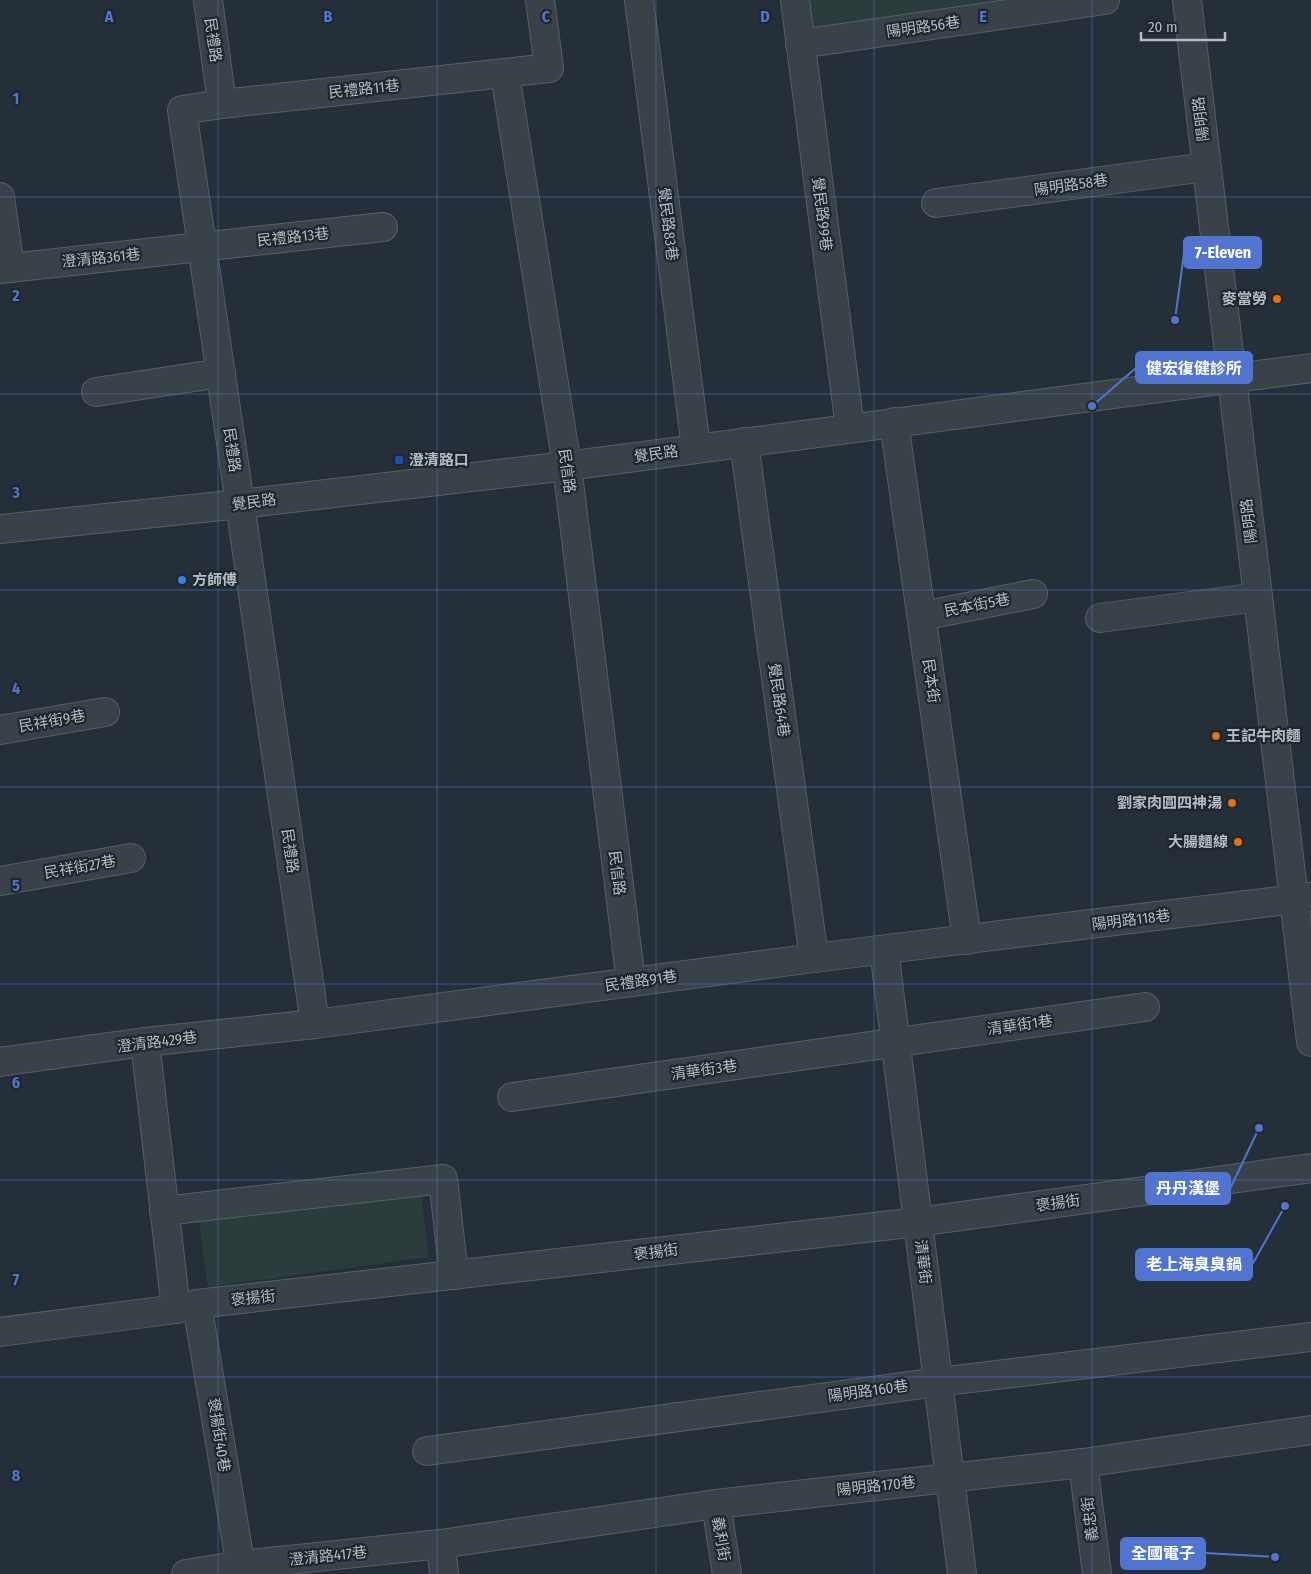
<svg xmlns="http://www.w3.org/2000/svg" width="1311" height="1574" font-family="'Fira Sans Condensed','Noto Sans TC',sans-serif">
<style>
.green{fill:#2a3d3c}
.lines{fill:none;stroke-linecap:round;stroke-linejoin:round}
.minor-casing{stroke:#575f67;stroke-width:30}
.minor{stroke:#394149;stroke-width:28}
.grid{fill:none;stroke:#5274d1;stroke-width:1;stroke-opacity:0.55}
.food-dot{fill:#e8710a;stroke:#1e262e;stroke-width:2}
.transit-dot{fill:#1a4fb4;stroke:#1e262e;stroke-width:2}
.shop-dot{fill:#3f7fe0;stroke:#1e262e;stroke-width:2}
.labels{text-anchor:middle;stroke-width:4.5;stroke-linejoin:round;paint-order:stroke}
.street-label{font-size:15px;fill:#b4bcc5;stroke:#1e262e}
.poi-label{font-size:15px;font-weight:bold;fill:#b4bcc5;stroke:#1e262e;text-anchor:end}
.grid-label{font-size:16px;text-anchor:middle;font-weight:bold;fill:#5274d1;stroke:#1e262e;stroke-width:4.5;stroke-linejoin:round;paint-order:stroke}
.leader{fill:none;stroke:#5274d1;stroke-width:2}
.callout-dot{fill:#5274d1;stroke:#1e262e;stroke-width:2}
.callout{fill:#5274d1;stroke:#5274d1;stroke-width:2}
.callout-label{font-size:16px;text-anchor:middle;font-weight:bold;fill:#fff}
</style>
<rect width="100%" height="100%" fill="#252f39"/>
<g class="green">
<polygon points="803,0 1036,0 807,28"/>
<polygon points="421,1193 429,1257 208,1287 199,1222"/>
</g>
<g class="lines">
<defs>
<g id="minor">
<polyline points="208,0 222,104 182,110 240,504 315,1024"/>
<polyline points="639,0 696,448"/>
<polyline points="795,0 850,428"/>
<polyline points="1187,0 1311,1042"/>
<polyline points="800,44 1105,0"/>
<polyline points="505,74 567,466 631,982"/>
<polyline points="222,104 549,68 540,0"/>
<polyline points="0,197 10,268"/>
<polyline points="936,203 1206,167"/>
<polyline points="0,269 383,227"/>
<polyline points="96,392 221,373"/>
<polyline points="894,422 967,940"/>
<polyline points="744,442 814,958"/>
<polyline points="0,529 240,504 567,466 1311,368"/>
<polyline points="922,616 1033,594"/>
<polyline points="1100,618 1258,597"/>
<polyline points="0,730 105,712"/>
<polyline points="0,881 131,858"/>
<polyline points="884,950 962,1574"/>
<polyline points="145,1042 176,1309"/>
<polyline points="0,1062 145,1042 315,1024 814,958 1311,897"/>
<polyline points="512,1097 1145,1007"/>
<polyline points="164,1211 443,1179 454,1275"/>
<polyline points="197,1304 242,1574"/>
<polyline points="0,1332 176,1309 197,1304 918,1222 1311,1168"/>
<polyline points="427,1451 938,1382 1311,1337"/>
<polyline points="1083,1463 1097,1574"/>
<polyline points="716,1504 727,1574"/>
<polyline points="441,1544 444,1574"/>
<polyline points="186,1574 241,1565 441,1544 716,1504 1083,1463 1311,1430"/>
</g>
</defs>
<use href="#minor" class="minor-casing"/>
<use href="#minor" class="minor"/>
</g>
<path class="grid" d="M218 0V1574M437 0V1574M656 0V1574M874 0V1574M1092 0V1574M0 197H1311M0 394H1311M0 590H1311M0 787H1311M0 984H1311M0 1180H1311M0 1377H1311"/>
<g class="food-dot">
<circle cx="1277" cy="299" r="5"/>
<circle cx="1216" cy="736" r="5"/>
<circle cx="1232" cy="803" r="5"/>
<circle cx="1238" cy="842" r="5"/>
</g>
<rect class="transit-dot" x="394" y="455" width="10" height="10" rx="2.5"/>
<circle class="shop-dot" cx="182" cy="580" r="5"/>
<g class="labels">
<g class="street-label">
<text transform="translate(923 27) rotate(-8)" y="5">陽明路56巷</text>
<text transform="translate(213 40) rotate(82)" y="5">民禮路</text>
<text transform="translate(364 89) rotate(-6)" y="5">民禮路11巷</text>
<text transform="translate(1201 119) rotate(-97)" y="5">陽明路</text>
<text transform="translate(1071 185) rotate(-8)" y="5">陽明路58巷</text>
<text transform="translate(822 214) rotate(83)" y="5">覺民路99巷</text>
<text transform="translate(668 224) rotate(83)" y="5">覺民路83巷</text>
<text transform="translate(293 237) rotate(-6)" y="5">民禮路13巷</text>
<text transform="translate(101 258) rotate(-6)" y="5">澄清路361巷</text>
<text transform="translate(232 450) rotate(82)" y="5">民禮路</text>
<text transform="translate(656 454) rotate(-8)" y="5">覺民路</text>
<text transform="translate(567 471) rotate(82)" y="5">民信路</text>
<text transform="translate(254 502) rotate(-7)" y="5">覺民路</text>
<text transform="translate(1249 521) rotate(-97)" y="5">陽明路</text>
<text transform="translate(977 605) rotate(-11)" y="5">民本街5巷</text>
<text transform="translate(931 681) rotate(82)" y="5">民本街</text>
<text transform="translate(779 700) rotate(82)" y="5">覺民路64巷</text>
<text transform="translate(52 721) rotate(-10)" y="5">民祥街9巷</text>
<text transform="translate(290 851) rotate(82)" y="5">民禮路</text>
<text transform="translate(80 867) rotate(-10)" y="5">民祥街27巷</text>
<text transform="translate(617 873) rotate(83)" y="5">民信路</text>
<text transform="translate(1131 920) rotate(-7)" y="5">陽明路118巷</text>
<text transform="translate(641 981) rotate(-8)" y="5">民禮路91巷</text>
<text transform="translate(1020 1025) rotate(-8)" y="5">清華街1巷</text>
<text transform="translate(157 1042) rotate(-7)" y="5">澄清路429巷</text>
<text transform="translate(704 1070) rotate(-8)" y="5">清華街3巷</text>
<text transform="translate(1058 1203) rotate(-8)" y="5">褒揚街</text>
<text transform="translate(656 1252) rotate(-7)" y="5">褒揚街</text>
<text transform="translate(923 1262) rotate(83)" y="5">清華街</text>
<text transform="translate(253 1298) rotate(-6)" y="5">褒揚街</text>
<text transform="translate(868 1391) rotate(-8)" y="5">陽明路160巷</text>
<text transform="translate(219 1435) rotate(81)" y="5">褒揚街40巷</text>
<text transform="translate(876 1486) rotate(-6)" y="5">陽明路170巷</text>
<text transform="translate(1090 1519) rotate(-97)" y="5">義忠街</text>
<text transform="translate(721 1539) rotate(81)" y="5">義利街</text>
<text transform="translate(328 1556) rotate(-6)" y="5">澄清路417巷</text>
</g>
<g class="poi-label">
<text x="1267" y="304">麥當勞</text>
<text x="409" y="465" text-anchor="start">澄清路口</text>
<text x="192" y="585" text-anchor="start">方師傅</text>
<text x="1226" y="741" text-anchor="start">王記牛肉麵</text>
<text x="1222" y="808">劉家肉圓四神湯</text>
<text x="1228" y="847">大腸麵線</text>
</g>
</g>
<g class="grid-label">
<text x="109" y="22">A</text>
<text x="328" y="22">B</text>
<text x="546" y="22">C</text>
<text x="765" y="22">D</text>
<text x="983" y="22">E</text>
<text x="16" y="104">1</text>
<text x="16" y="301">2</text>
<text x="16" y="498">3</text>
<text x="16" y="694">4</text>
<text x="16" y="891">5</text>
<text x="16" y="1088">6</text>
<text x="16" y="1285">7</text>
<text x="16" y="1481">8</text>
</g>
<path class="leader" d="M1175 320L1184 253M1092 406L1136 368M1259 1128L1230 1189M1285 1206L1252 1265M1275 1557L1205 1553"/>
<g class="callout-dot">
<circle cx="1175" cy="320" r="5"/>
<circle cx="1092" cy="406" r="5"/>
<circle cx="1259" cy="1128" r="5"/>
<circle cx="1285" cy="1206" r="5"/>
<circle cx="1275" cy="1557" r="5"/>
</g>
<g class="callout">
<rect x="1184" y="237" width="77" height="31" rx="5"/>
<rect x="1136" y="352" width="116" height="31" rx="5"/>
<rect x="1146" y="1173" width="84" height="31" rx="5"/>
<rect x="1136" y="1249" width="116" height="31" rx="5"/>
<rect x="1121" y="1538" width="84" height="31" rx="5"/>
</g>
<g class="callout-label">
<text x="1223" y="258">7-Eleven</text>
<text x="1194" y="374">健宏復健診所</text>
<text x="1188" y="1194">丹丹漢堡</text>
<text x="1194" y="1270">老上海臭臭鍋</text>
<text x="1163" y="1559">全國電子</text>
</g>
<path d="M1141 32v8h84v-8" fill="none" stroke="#b4bcc5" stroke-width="2.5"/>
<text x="1148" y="32" font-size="15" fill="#b4bcc5" stroke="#1e262e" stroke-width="4" paint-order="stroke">20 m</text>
</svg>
